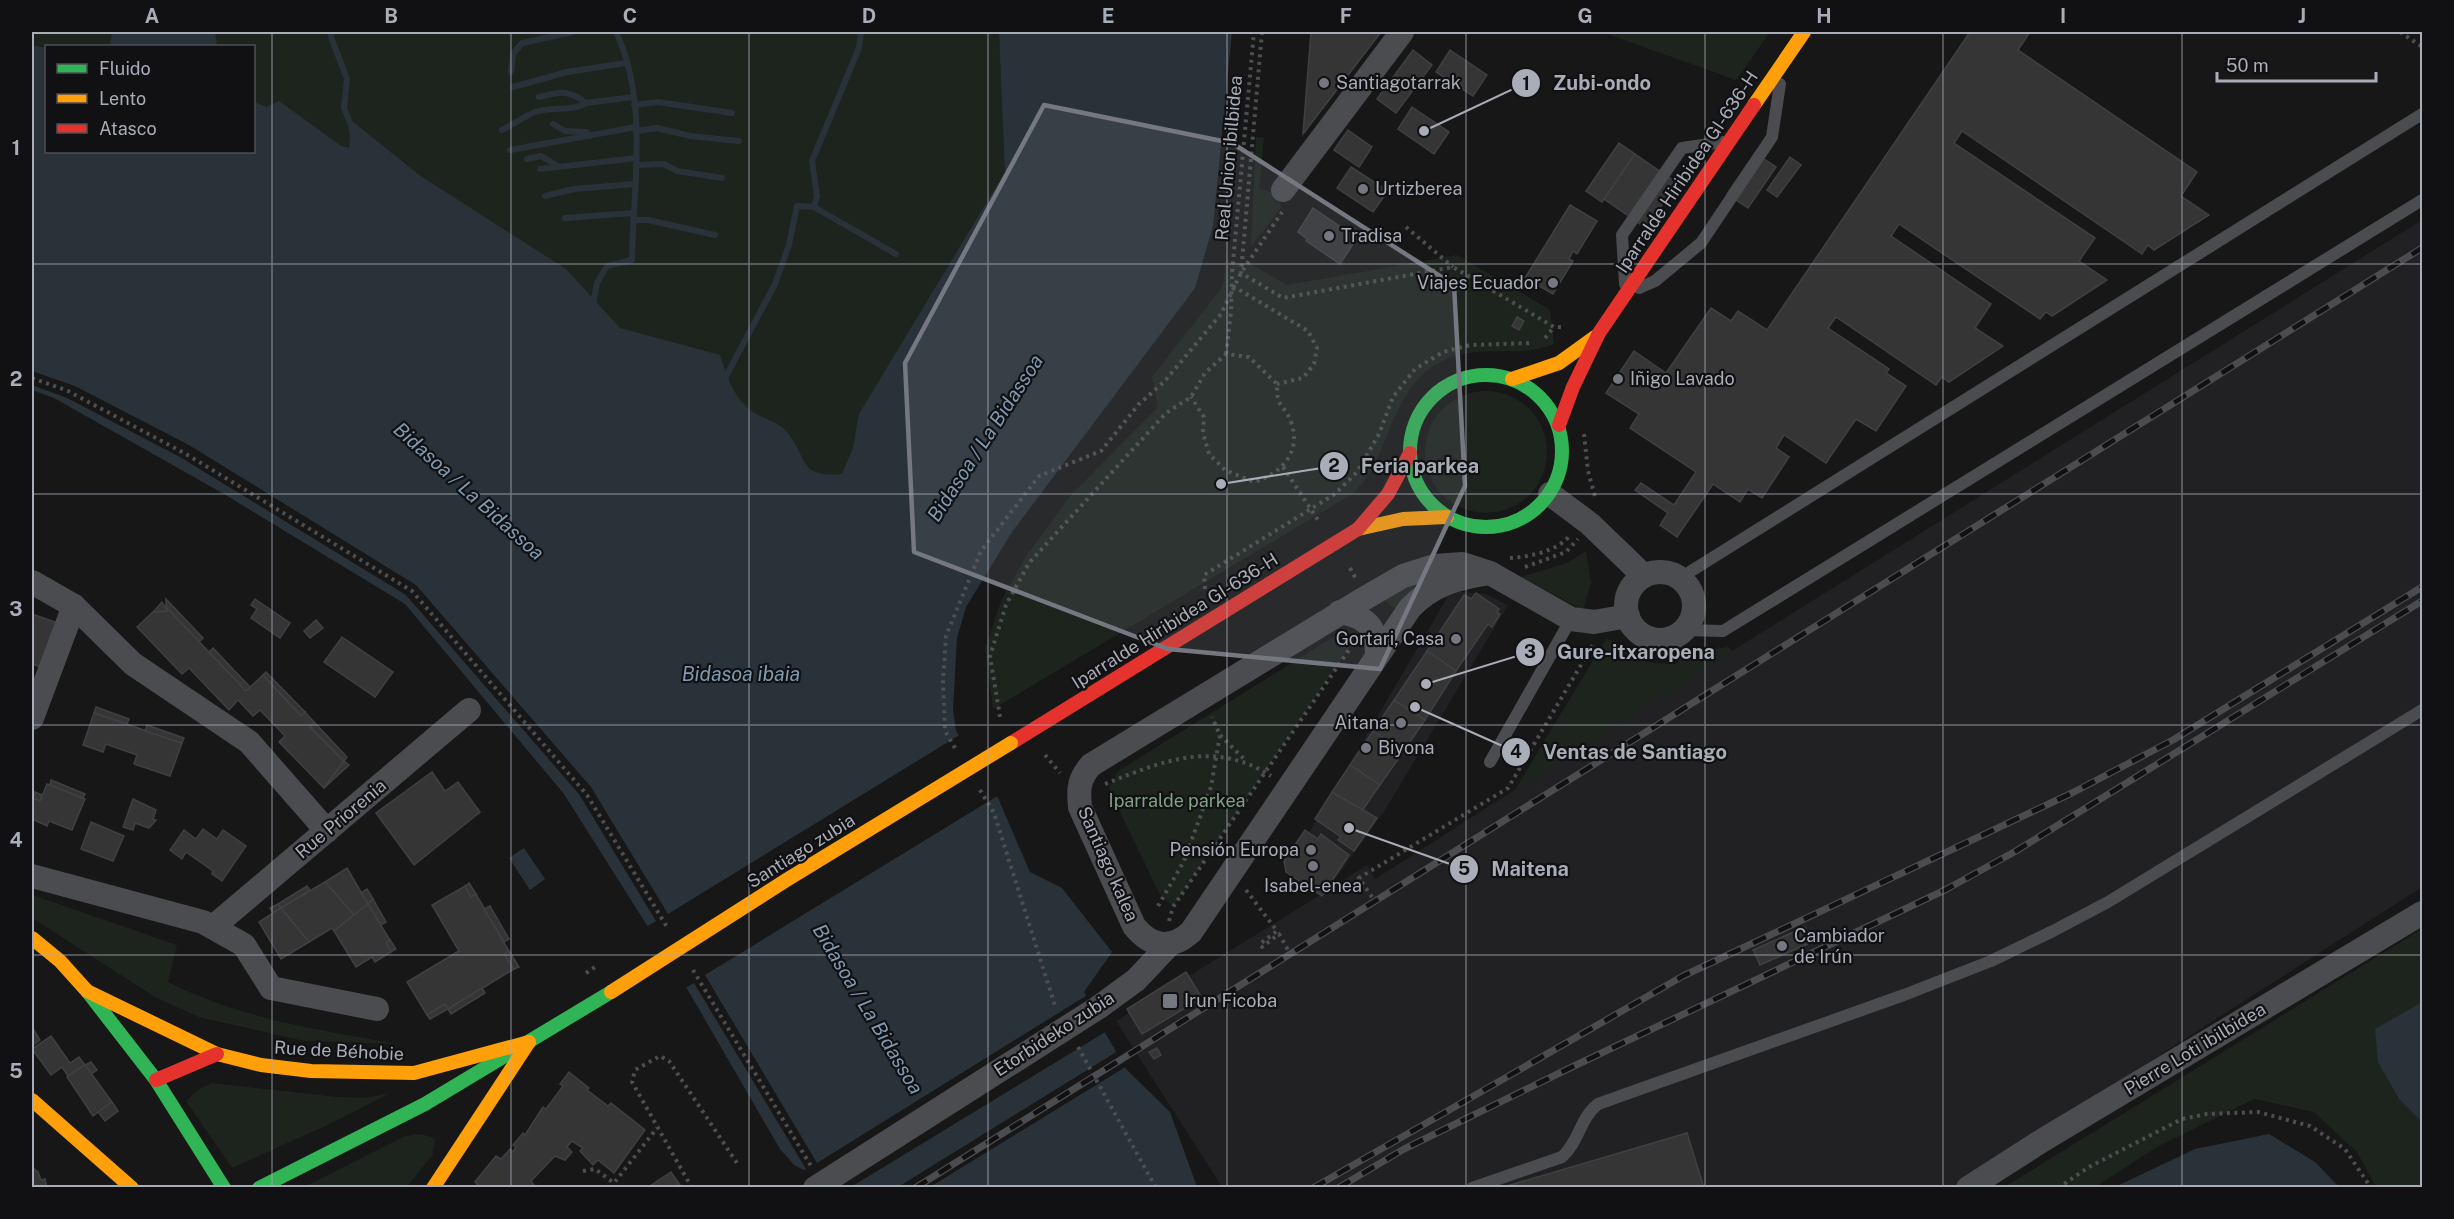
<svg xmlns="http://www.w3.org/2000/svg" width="2454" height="1219" font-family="'Public Sans',sans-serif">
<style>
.built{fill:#212123}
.green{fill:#1d241e}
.water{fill:#2a3239}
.pier{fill:#171717}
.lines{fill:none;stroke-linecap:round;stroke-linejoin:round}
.stream{stroke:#2a3239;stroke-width:6}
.building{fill:#353536;stroke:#3f4043;stroke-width:1.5}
.path{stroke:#4d4e52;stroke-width:4;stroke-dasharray:3 4.5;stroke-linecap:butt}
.lane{stroke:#4b4c50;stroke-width:12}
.street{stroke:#4b4c50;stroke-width:24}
.fast{stroke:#30b455;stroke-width:14}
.slow{stroke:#ff9f0a;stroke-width:14}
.jam{stroke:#e5322d;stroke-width:14}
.rail-casing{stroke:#4b4c4f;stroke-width:7}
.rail{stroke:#111113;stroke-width:4.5;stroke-dasharray:14;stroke-linecap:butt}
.street-bridge{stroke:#4b4c50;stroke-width:24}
.slow-bridge{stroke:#ff9f0a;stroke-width:14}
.marked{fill:#757880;fill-opacity:0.2;stroke:#757880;stroke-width:4.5;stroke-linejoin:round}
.grid{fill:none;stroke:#a8adb8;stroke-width:1.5;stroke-opacity:0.55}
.poi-dot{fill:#757880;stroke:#111113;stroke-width:2}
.labels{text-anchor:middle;stroke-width:4.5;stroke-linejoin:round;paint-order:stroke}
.poi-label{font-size:18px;fill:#a8adb8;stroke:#111113;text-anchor:start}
.street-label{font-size:18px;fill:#a8adb8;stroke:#111113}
.park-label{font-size:18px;fill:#7fa381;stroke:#111113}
.water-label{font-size:20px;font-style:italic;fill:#7f9bb3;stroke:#111113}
.leader{fill:none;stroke:#a8adb8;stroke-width:2}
.callout-dot{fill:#a8adb8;stroke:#111113;stroke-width:2}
.mark-label{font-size:18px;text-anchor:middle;font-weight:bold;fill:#111}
.callout-label{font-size:20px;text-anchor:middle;font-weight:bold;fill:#a8adb8;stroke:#111113;stroke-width:4.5;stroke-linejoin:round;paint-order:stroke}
.neatline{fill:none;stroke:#a8adb8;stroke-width:2}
.grid-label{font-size:20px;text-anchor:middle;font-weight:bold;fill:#a8adb8}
</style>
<rect width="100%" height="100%" fill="#171717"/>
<polygon class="built" points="2422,220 2422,887 1954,1187 1222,1187 1116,1021 1320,895 1286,872 1451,591 1486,594 1508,605 1385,810 1327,890 1367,865 1375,879 1732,651"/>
<g class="green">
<polygon points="32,32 999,32 1006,171 839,517 254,119 254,46 46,48 32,45"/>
<polygon points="1602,32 1770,32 1736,80"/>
<polygon points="1256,137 1264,138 1259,189 1279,194 1281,208 1251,247"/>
<path d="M1457 255 1550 310 1554 344C1524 357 1495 347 1463 354 1409 365 1397 415 1377 459 1372 472 1362 483 1354 493L993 709 985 649 1001 601 1026 556 1071 495 1158 407 1152 377 1223 286 1226 261 1251 264 1287 285Z"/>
<circle cx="1486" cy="452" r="61"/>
<polygon points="1586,551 1591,583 1583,610 1521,577 1567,563"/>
<polygon points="1440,572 1399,613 1381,596"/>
<polygon points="1343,631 1353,642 1173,907 1159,893 1109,789 1118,771"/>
<path d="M1606 639C1617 641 1622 647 1631 654 1645 665 1662 664 1678 663V653L1729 647 1732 651 1513 793Z"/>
<path d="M32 895 177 945 168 982C241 1019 319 1030 398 1044L304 1041 199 1017 155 997 32 918Z"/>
<polygon points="2422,929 2422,1002 2375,1029 2399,1099 2422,1122 2422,1179 2419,1187 2376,1187 2357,1152 2314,1112 2254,1099 2157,1147 2095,1187 2003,1188"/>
<polygon points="212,1083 337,1097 366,1098 390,1093 334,1122 232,1168 186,1101 198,1090"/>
<polygon points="422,1134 435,1139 433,1154 407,1187 304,1187 405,1136"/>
</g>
<g class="water">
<polygon points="112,32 215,32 217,46 110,46"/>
<path d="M999 32H1232L1213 226 1195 288 1012 532 966 607 957 638 953 710 956 731 998 798 1030 872 1062 888 1112 952 1084 992 1104 1023 1103 1029 1126 1069 1170 1112 1197 1187H837L794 1165 780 1149 689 992 564 794 405 604 224 494 54 398 32 390V45L46 48V152H254V102L267 107 279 101 341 146 349 148 350 137 347 117 419 175 566 269 620 328 720 355C728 379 735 402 758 415 767 419 780 424 786 431 809 458 797 478 842 474L853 448 859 414 1005 172Z"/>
<polygon points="524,848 545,879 530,890 509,858"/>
<polygon points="2422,1002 2422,1122 2399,1099 2378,1062 2375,1029"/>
<polygon points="2269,1134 2315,1162 2339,1187 2115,1187 2195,1149"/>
</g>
<g class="pier">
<polygon points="32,371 75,386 189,445 416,585 591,787 668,914 961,734 999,795 705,975 817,1163 1089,994 1106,1022 1107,1031 851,1187 831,1188 802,1173 806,1169 694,983 684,989 646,927 656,921 579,794 406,595 180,457 67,398 32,385"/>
<polygon points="1118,1051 1127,1066 930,1187 898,1187"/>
</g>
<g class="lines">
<g class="stream">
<polyline points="332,32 331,37 347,79 344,108 350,123"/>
<polyline points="511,72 513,54 522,43 573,32"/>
<polyline points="513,87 567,72 626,63"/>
<path d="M539 97C559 92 570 89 586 103L633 97"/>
<polyline points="634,105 658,102 732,113"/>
<polyline points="553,124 565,131 586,132 590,136"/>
<path d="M502 130C513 125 524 116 535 112 551 106 573 112 586 103"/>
<polyline points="636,131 657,128 690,136 739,141"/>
<polyline points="510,150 636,127"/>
<polyline points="527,159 541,156 558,166"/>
<polyline points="636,165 664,164 677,171 722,178"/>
<polyline points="540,169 636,158"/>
<polyline points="545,196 574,189 635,184"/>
<polyline points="814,207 896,254"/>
<polyline points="565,218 633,213"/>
<polyline points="633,220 648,220 715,235"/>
<path d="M593 305 597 283 607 266 632 260C633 187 649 101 616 32"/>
<polyline points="723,382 775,284 789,245 797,206 814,207 817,196 812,161 859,48 861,32"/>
</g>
</g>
<g class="building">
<polygon points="1311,32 1381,32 1303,134"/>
<polygon points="1970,32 2030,32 2018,50 2197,172 2181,196 2209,215 2154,250 2148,245 2142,254 1962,131 1954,143 2095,238 2079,261 2107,280 2052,316 2046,312 2040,319 1899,224 1891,236 1991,304 1975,328 2003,346 1949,382 1942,377 1936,385 1836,317 1828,328 1889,369 1886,373 1906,386 1876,431 1856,419 1826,463 1784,435 1776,448 1789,457 1762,498 1748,489 1740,502 1713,484 1677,537 1660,525 1668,513 1635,490 1641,483 1674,505 1696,472 1630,428 1639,414 1606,393 1634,351 1666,373 1711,308 1731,321 1738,311 1767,330"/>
<polygon points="1413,50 1432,65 1396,113 1377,99"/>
<polygon points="1450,50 1487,75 1473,96 1436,72"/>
<polygon points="1412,107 1449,132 1434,154 1398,129"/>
<polygon points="1348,130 1372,147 1359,167 1334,150"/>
<polygon points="1619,143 1635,154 1602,202 1586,191"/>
<polygon points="1755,153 1776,167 1748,208 1727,194"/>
<polygon points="1635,154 1677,183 1646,228 1604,199"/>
<polygon points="1790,157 1801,165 1777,197 1767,190"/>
<polygon points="1351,167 1388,191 1373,212 1337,188"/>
<polygon points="1570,205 1597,221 1577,254 1573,251 1569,259 1573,261 1553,294 1525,278"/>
<polygon points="1313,208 1357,238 1340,264 1306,241 1307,239 1298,232"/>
<polygon points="1517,317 1524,321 1519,330 1512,326"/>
<polygon points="1476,593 1499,609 1497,612 1500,614 1492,627 1488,624 1456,671 1427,651 1464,595 1471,599"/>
<polygon points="166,599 203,638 199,642 166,607"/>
<polygon points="255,599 290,623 280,638 251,618 257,609 251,605"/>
<polygon points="162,602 167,611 153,612"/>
<polygon points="166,607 246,691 263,675 301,716 305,712 314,722 310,727 344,761 324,788 279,742 285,736 260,710 253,716 238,700 229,710 189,668 182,674 137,627 153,612 167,611"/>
<polygon points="32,614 66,626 49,670 32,664"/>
<polygon points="316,620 323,628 310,638 304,631"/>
<polygon points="342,637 393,672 375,697 324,662"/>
<polygon points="213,648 250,687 246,691 209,652"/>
<polygon points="1427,651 1456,671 1425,720 1394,700"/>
<polygon points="266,672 305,712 301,716 263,675"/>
<polygon points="1394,700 1425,720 1403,752 1373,731"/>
<polygon points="96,707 129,719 127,724 94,713"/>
<polygon points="94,713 182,743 170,776 134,764 137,755 106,744 103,752 83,745"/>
<polygon points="314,722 347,757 344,761 310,727"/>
<polygon points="147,725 184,738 182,743 145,731"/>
<polygon points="1373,731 1403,752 1380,785 1350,765"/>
<polygon points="344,761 349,765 324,788"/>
<polygon points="1350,765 1380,785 1362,811 1332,792"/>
<polygon points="432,772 445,791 458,782 480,812 414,865 376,813"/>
<polygon points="51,780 85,794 83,798 50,785"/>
<polygon points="47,784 85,799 72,830 49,821 47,826 32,819 33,798 40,801"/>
<polygon points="35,792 42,795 40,801 33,798"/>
<polygon points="1332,792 1377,818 1354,851 1338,840 1341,837 1315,819"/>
<polygon points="133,799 156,810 153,819 156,820 149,828 135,823 133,830 123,827"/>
<polygon points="91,822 124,836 113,861 81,849"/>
<polygon points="203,829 217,839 223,830 246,846 222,881 212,874 213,871 186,852 182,859 170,850 184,830 196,839"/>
<polygon points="1305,830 1318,839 1321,834 1349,855 1322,896 1286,872 1284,861"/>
<polygon points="347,868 368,904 354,915 325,882"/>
<polygon points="325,882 354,915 334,931 332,928 309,942 281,908"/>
<polygon points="469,883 476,894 471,897 465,886"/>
<polygon points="307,886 310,890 281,908 278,904"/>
<polygon points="465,886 471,897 476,894 509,951 504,954 514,969 448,1009 445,1004 427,1015 407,982 459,951 432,905"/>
<polygon points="367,889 373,899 368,904 361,893"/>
<polygon points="373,899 386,922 381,925 368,904"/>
<polygon points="278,904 281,908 273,913 270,908"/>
<polygon points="368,904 390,940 386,943 391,952 375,962 372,957 356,967 334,931"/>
<polygon points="490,906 509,939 504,942 484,909"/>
<polygon points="281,908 309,942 281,959 259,922"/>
<polygon points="1805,927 1812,942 1760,965 1753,950"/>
<polygon points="390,940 396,949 391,952 386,943"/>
<polygon points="509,951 519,967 514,969 504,954"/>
<polygon points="1186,972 1202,998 1142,1034 1127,1009"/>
<polygon points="482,988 485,993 451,1014 448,1009"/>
<polygon points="445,1004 448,1009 430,1019 427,1015"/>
<polygon points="32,1027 40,1040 32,1046"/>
<polygon points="51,1036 70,1063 79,1057 85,1065 68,1076 62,1067 51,1075 32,1049"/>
<polygon points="1157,1048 1161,1055 1154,1059 1149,1052"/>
<polygon points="91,1062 97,1070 91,1074 85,1065"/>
<polygon points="85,1065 112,1102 93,1116 67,1077"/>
<polygon points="569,1072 589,1088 587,1090 608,1106 611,1103 645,1130 614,1173 598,1160 593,1165 580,1151 583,1148 572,1141 567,1147 572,1152 565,1160 555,1156 531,1181 536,1188 481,1188 475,1182 496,1156 501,1159 510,1149 513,1152 516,1147 513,1145 523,1133 525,1135 543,1107 546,1109 563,1086 560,1084"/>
<polygon points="112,1102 118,1111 105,1121 98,1112"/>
<polygon points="1687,1133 1704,1188 1500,1188"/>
<polygon points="32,1167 38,1172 41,1180 45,1179 47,1188 32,1188"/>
<polygon points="671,1172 682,1188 647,1188"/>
</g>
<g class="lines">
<g class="path">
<polyline points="1262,32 1241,273 1283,298 1453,267 1554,327 1564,327"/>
<polyline points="2400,32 2421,46 2422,44"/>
<polyline points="1406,227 1453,267"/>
<polyline points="1233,286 1308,331 1317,348 1314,364 1303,378 1277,384"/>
<polyline points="1545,338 1554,327"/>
<polyline points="1226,354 1231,312 1232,273 1254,32"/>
<polyline points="32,378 68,391 186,454 412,591 587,795 667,927"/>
<polyline points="1584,434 1588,471 1596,500"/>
<polyline points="1283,467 1318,520"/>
<path d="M1510 558C1529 557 1559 551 1571 534"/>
<polyline points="1525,567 1566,552 1578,539"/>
<polyline points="1350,568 1356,579"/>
<polyline points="1205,589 1204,575 1335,494 1357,472 1379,434 1393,397 1415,369 1443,352 1470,345 1530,343"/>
<path d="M1000 717 990 656 1006 605 1029 563 1166 413 1191 397 1205 373 1226 354 1249 357 1277 384C1276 408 1284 403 1291 422 1302 452 1281 474 1254 482L1225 470 1209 454 1203 433 1204 417 1191 397"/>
<polyline points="1220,735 1245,760"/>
<polyline points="955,748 945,731 943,682 946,636 981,551 1039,476 1101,451 1139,404 1164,382 1221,314 1241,273 1282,212"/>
<polyline points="1045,755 1060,773"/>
<path d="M1105 784C1163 761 1214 739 1271 776"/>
<polyline points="980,790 994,813 1056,1009"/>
<polyline points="1246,890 1277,931 1260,944 1262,947 1279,934 1288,950"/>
<polyline points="1372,897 1359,878 1508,788 1594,643"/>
<polyline points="1158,906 1184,861 1211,787 1220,735 1212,717"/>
<polyline points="1169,921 1173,907 1355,641"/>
<polyline points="693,970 811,1166"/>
<polyline points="586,973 595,967"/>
<polyline points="1078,1047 1156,1188"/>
<polyline points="583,1171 595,1169 614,1183 657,1128"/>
<polyline points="692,1188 632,1082 635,1070 660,1056 669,1061 737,1163"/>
<polyline points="2058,1188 2089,1167 2182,1119 2207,1114 2258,1112 2310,1126 2345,1149 2371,1188"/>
</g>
<g class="lane">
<polyline points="1625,284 1622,235 1682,148 1723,142"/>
<polyline points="1639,288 1655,281 1701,243 1772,137 1780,84"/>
<polyline points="1680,578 2422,114"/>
<polyline points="1684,630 1723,631 2422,200"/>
<polyline points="1490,762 1571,619"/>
<path d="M1472 1188 1562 1157C1579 1142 1580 1118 1598 1104L1904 995 1991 961 2053 931 2108 902 2422 710"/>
</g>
<g class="street">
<polyline points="1283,190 1402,32"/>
<polyline points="1550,494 1590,524 1644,576"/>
<circle cx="1660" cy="606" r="34"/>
<path d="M1490 573C1458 578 1433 584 1410 608L1191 932C1170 951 1150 946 1134 926L1080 807C1078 788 1079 779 1091 765L1360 601 1403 576 1435 566 1462 564 1490 573 1571 619 1594 622 1628 616"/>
<polyline points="32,582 74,606 133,664 249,742 327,831"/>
<path d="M1340 612C1367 617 1377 627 1377 655"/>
<polyline points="32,718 74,606"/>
<polyline points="32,876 203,922 244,945 271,988 377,1009"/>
<polyline points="213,927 469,710"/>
<polyline points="1099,1007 1136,980 1169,945"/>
<polyline points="1968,1188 2043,1140 2422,913"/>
</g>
<g class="fast">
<circle cx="1486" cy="451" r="76"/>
<polyline points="87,991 156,1080 224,1188"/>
<polyline points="259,1188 425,1104 611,992"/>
</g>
<g class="slow">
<polyline points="1754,105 1804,32"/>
<polyline points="1512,379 1559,363 1595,337"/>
<polyline points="1358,529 1403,519 1447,517"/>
<polyline points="32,938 60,961 87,991 217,1054 261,1065 311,1071 414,1073 529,1042"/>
<polyline points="32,1100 132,1188"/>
<polyline points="433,1188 529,1042"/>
</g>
<g class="jam">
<polyline points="1559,425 1573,387 1599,333 1754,105"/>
<polyline points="1011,743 1358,529 1388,494 1410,453"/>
<polyline points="156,1080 217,1054"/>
</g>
<defs>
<g id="rail">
<polyline points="915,1188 2422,248"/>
<polyline points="1313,1188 1683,976 2074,792 2173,740 2422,587"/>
<polyline points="1338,1188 1404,1149 1572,1067 1945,890 2016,851 2422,601"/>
</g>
</defs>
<use href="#rail" class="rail-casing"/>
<use href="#rail" class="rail"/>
<polyline class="street-bridge" points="815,1188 1099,1007"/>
<polyline class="slow-bridge" points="611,992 788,879 1011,743"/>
</g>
<path class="marked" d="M1044 105 1232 143 1454 285 1465 486 1380 669 1168 649 914 552 905 363Z"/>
<path class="grid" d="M272 32V1188M511 32V1188M749 32V1188M988 32V1188M1227 32V1188M1466 32V1188M1705 32V1188M1943 32V1188M2182 32V1188M32 264H2422M32 494H2422M32 725H2422M32 955H2422"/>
<g class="poi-dot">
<circle cx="1324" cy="83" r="6"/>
<circle cx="1363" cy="189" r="6"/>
<circle cx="1329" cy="236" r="6"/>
<circle cx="1553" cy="283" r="6"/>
<circle cx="1618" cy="379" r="6"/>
<circle cx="1456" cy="639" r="6"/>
<circle cx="1401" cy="723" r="6"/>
<circle cx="1366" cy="748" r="6"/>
<circle cx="1311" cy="850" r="6"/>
<circle cx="1313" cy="866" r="6"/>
<circle cx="1782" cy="946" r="6"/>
<rect x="1162" y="993" width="16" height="16" rx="3"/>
</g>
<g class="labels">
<g class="poi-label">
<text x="1336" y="89">Santiagotarrak</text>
<text x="1375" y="195">Urtizberea</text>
<text x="1341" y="242">Tradisa</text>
<text x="1541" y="289" text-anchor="end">Viajes Ecuador</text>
<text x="1630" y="385">Iñigo Lavado</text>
<text x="1444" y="645" text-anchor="end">Gortari, Casa</text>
<text x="1389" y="729" text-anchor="end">Aitana</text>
<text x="1378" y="754">Biyona</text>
<text x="1299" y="856" text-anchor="end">Pensión Europa</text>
<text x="1313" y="892" text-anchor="middle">Isabel-enea</text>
<text x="1794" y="942">Cambiador<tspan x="1794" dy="21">de Irún</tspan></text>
<text x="1184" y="1007">Irun Ficoba</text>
</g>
<g class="street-label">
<text transform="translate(1229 158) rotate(-85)" y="6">Real Union ibilbidea</text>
<text transform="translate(1687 172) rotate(-56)" y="6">Iparralde Hiribidea GI-636-H</text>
<text transform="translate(1175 621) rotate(-32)" y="6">Iparralde Hiribidea GI-636-H</text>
<text transform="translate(341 819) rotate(-40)" y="6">Rue Priorenia</text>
<text transform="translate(801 851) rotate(-32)" y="6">Santiago zubia</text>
<text transform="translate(1108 864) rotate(66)" y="6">Santiago kalea</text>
<text transform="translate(1054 1034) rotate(-33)" y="6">Etorbideko zubia</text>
<text transform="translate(2195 1049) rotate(-31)" y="6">Pierre Loti ibilbidea</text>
<text transform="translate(339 1051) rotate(3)" y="6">Rue de Béhobie</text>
</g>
<g class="park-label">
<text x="1177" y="807">Iparralde parkea</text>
</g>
<g class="water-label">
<text transform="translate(985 438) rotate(-57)" y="7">Bidasoa / La Bidassoa</text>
<text transform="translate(469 491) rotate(42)" y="7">Bidasoa / La Bidassoa</text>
<text x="741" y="681">Bidasoa ibaia</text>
<text transform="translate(868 1009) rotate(59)" y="7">Bidasoa / La Bidassoa</text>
</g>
</g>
<path class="leader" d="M1424 131L1526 83M1221 484L1334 466M1426 684L1530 652M1415 707L1516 752M1349 828L1464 869"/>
<g class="callout-dot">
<circle cx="1424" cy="131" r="6"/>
<circle cx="1221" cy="484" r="6"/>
<circle cx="1426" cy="684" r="6"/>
<circle cx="1415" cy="707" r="6"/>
<circle cx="1349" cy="828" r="6"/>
<circle cx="1526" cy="83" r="15"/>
<circle cx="1334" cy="466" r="15"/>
<circle cx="1530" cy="652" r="15"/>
<circle cx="1516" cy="752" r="15"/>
<circle cx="1464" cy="869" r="15"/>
</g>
<g class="mark-label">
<text x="1526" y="90">1</text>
<text x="1334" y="472">2</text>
<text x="1530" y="658">3</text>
<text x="1516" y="758">4</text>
<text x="1464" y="875">5</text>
</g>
<g class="callout-label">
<text x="1602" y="90">Zubi-ondo</text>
<text x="1420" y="473">Feria parkea</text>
<text x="1636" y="659">Gure-itxaropena</text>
<text x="1635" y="759">Ventas de Santiago</text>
<text x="1530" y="876">Maitena</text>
</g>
<rect width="2454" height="1219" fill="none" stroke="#111113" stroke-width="66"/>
<rect x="45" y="45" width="210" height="108" fill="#111113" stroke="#4d4f55" stroke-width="1.5"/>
<rect x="57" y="64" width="30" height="9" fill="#30b455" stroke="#4d4f55" stroke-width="1.5"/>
<text x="99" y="75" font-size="18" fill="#a8adb8">Fluido</text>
<rect x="57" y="94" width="30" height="9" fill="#ff9f0a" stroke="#4d4f55" stroke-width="1.5"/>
<text x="99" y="105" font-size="18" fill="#a8adb8">Lento</text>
<rect x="57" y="124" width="30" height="9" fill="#e5322d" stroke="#4d4f55" stroke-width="1.5"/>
<text x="99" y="135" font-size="18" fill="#a8adb8">Atasco</text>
<path d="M2217 72v9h159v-9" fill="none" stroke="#a8adb8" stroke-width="3"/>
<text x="2226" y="72" font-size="18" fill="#a8adb8" stroke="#111113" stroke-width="4.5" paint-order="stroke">50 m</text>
<rect x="33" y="33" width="2388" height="1153" class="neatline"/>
<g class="grid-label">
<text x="152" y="23">A</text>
<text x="391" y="23">B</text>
<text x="630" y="23">C</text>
<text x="869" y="23">D</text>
<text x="1108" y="23">E</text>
<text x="1346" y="23">F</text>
<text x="1585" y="23">G</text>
<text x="1824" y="23">H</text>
<text x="2063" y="23">I</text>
<text x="2302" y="23">J</text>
<text x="16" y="155">1</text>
<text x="16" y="386">2</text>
<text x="16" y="616">3</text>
<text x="16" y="847">4</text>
<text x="16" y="1078">5</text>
</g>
</svg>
